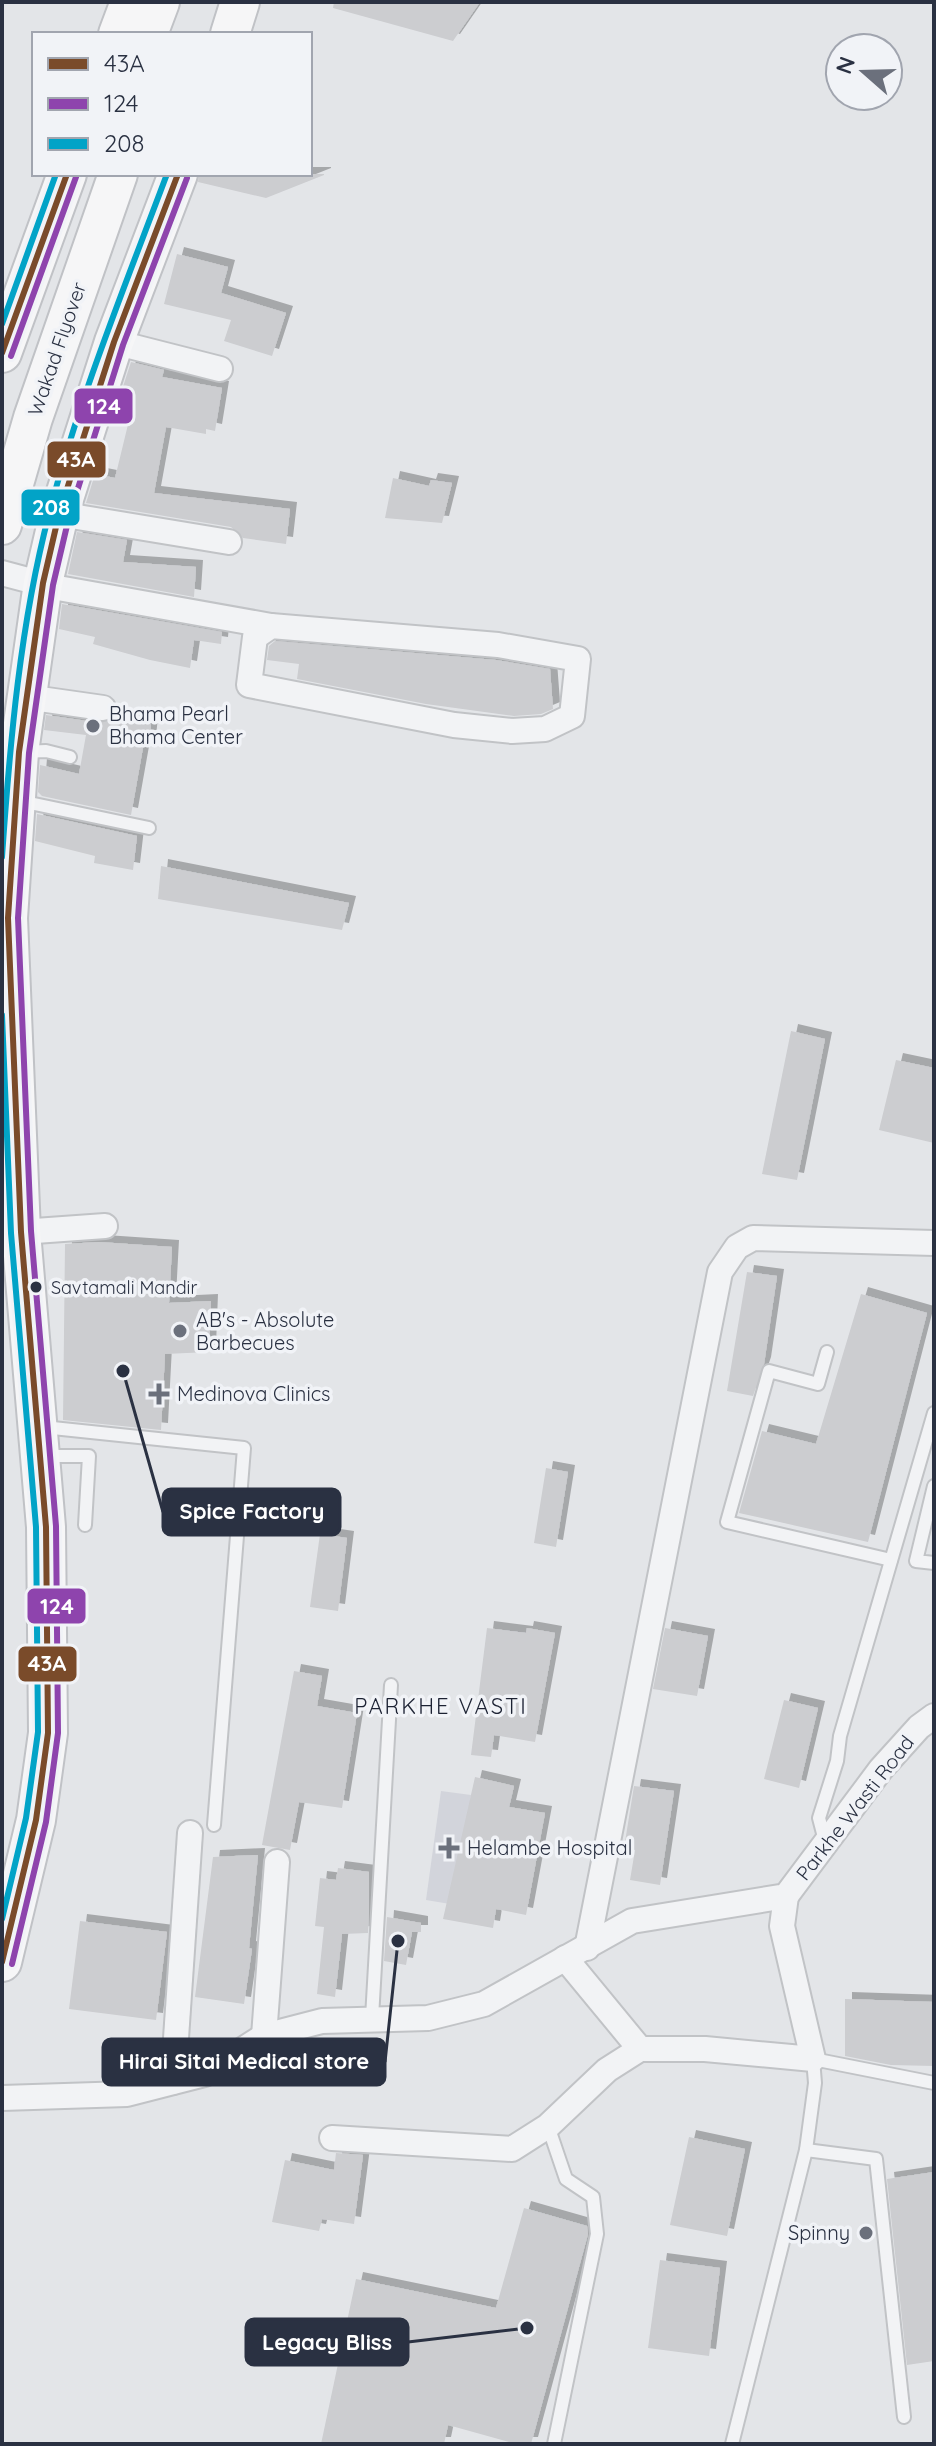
<svg xmlns="http://www.w3.org/2000/svg" width="936" height="2446" font-family="Quicksand,sans-serif">
<style>
.built{fill:#d2d4db}
.building{fill:#cccdd0;filter:url(#shadow)}
.lines{fill:none;stroke-linecap:round;stroke-linejoin:round}
.lane-casing{stroke:#c1c3c6;stroke-width:16}
.street-casing{stroke:#c1c3c6;stroke-width:28}
.primary-casing{stroke:#c0c2c6;stroke-width:42}
.lane{stroke:#f2f3f5;stroke-width:12}
.street{stroke:#f2f3f5;stroke-width:24}
.primary{stroke:#f6f6f7;stroke-width:38}
.bus-1-casing{stroke:#f1f3f7;stroke-width:12}
.bus-2-casing{stroke:#f1f3f7;stroke-width:12}
.bus-3-casing{stroke:#f1f3f7;stroke-width:12}
.bus-1{stroke:#7a4b2a;stroke-width:6}
.bus-2{stroke:#8e44ad;stroke-width:6}
.bus-3{stroke:#02a3c7;stroke-width:6}
.poi-dot{fill:#6b707c;stroke:#f1f3f7;stroke-width:3}
.bus-dot{fill:#2a3142;stroke:#f1f3f7;stroke-width:3}
.labels{text-anchor:middle;stroke-width:7;stroke-linejoin:round;paint-order:stroke}
.bus-label{font-size:18px;fill:#2a3142;stroke:#f1f3f7;text-anchor:start}
.street-label{font-size:20px;fill:#2a3142;stroke:#f1f3f7}
.poi-label{font-size:20px;fill:#2a3142;stroke:#f1f3f7;text-anchor:start}
.neighbourhood-label{font-size:22px;letter-spacing:2px;fill:#1c2233;stroke:#f1f3f7}
.leader{fill:none;stroke:#2a3142;stroke-width:3}
.callout-dot{fill:#2a3142;stroke:#f1f3f7;stroke-width:3}
.callout{fill:#2a3142;stroke:#2a3142;stroke-width:3}
.callout-label{font-size:22px;text-anchor:middle;font-weight:bold;fill:#fff}
.line-badge{stroke:#f1f3f7;stroke-width:3}
.badge-label{font-size:22px;text-anchor:middle;font-weight:bold;fill:#fff}
</style>
<defs>
<filter id="shadow"><feDropShadow dx="7" dy="-7" stdDeviation="0" flood-color="#0004"/></filter>
</defs>
<rect width="100%" height="100%" fill="#e3e5e8"/>
<polygon class="built" points="441,1791 471,1795 456,1905 426,1900"/>
<g class="building">
<polygon points="334,2 480,2 453,41 333,8"/>
<polygon points="199,174 324,174 324,175 266,198 198,182"/>
<polygon points="177,254 228,267 221,293 286,313 272,356 224,341 231,320 164,304"/>
<polygon points="131,362 164,370 162,377 222,388 215,431 206,429 206,434 166,427 154,493 290,509 286,544 243,538 231,527 86,503 95,474 115,478 132,408 117,405"/>
<polygon points="393,478 429,486 431,480 452,483 442,523 385,518"/>
<polygon points="77,532 127,540 123,562 196,567 194,597 68,574"/>
<polygon points="62,604 222,632 221,644 194,640 190,668 150,660 93,644 95,637 59,629"/>
<polygon points="275,641 496,660 550,669 553,709 541,714 514,716 426,704 297,679 299,664 267,660 269,646"/>
<polygon points="46,715 101,723 112,719 151,724 149,743 144,742 131,815 42,796 38,792 40,765 79,774 86,735 44,730"/>
<polygon points="37,814 137,836 133,870 94,863 95,856 35,841"/>
<polygon points="161,866 349,903 342,930 158,899"/>
<polygon points="791,1031 825,1039 797,1180 762,1174"/>
<polygon points="896,1060 934,1068 934,1143 879,1130"/>
<polygon points="99,1242 172,1247 169,1303 211,1301 209,1352 165,1354 161,1430 63,1420 65,1244"/>
<polygon points="747,1272 777,1276 764,1364 753,1396 727,1391"/>
<polygon points="861,1294 927,1313 868,1542 739,1513 762,1431 816,1444"/>
<polygon points="546,1468 568,1472 556,1547 534,1543"/>
<polygon points="320,1534 347,1538 338,1611 310,1607"/>
<polygon points="487,1628 526,1633 527,1628 555,1633 535,1742 494,1735 491,1757 471,1755"/>
<polygon points="665,1628 708,1636 697,1696 653,1689"/>
<polygon points="294,1671 322,1676 317,1706 357,1713 342,1808 299,1802 290,1850 262,1845"/>
<polygon points="784,1700 818,1708 799,1788 764,1779"/>
<polygon points="475,1777 514,1786 509,1807 545,1813 526,1915 496,1909 493,1928 443,1919"/>
<polygon points="634,1786 674,1791 660,1885 630,1880 635,1850 624,1848"/>
<polygon points="258,1855 249,1948 252,1949 244,2004 195,1997 213,1857"/>
<polygon points="338,1868 369,1872 369,1913 368,1933 342,1934 335,1997 317,1994 324,1927 315,1926 320,1878 336,1880"/>
<polygon points="387,1917 421,1923 421,1932 412,1932 406,1965 384,1961"/>
<polygon points="80,1921 167,1932 156,2020 69,2009"/>
<polygon points="845,1999 934,2002 934,2066 891,2065 845,2056"/>
<polygon points="689,2137 745,2149 727,2236 670,2225"/>
<polygon points="336,2153 363,2155 354,2224 322,2219 319,2231 272,2222 285,2160 334,2170"/>
<polygon points="934,2172 934,2361 907,2365 887,2179"/>
<polygon points="524,2208 587,2226 588,2234 531,2444 516,2444 448,2425 444,2444 321,2444 356,2279 496,2308"/>
<polygon points="660,2260 720,2268 709,2356 648,2348"/>
</g>
<g class="lines">
<defs>
<g id="lane">
<polyline points="22,752 46,751 70,757"/>
<polyline points="20,801 149,828"/>
<polyline points="827,1352 818,1384 769,1371 727,1522 891,1560"/>
<polyline points="43,1427 244,1448 214,1825"/>
<polyline points="45,1456 89,1456 85,1525"/>
<polyline points="934,1486 916,1561 934,1563"/>
<polyline points="825,1841 819,1818 837,1761 840,1736 934,1413"/>
<polyline points="372,2018 391,1685"/>
<polyline points="548,2126 566,2179 593,2197 597,2234 554,2444"/>
<polyline points="806,2150 876,2159 904,2417"/>
<polyline points="732,2444 806,2150 815,2083 813,2059 934,2083"/>
</g>
<g id="street">
<polyline points="114,342 220,369"/>
<polyline points="59,514 229,542"/>
<polyline points="2,573 58,588 271,626"/>
<polygon points="271,626 498,645 578,659 572,716 545,729 512,731 454,725 249,685 255,637"/>
<polyline points="26,697 103,708"/>
<polyline points="21,1232 105,1226"/>
<polyline points="587,1948 720,1272 737,1247 753,1238 934,1243"/>
<polyline points="565,1958 640,2049"/>
<polyline points="264,2036 277,1862"/>
<polyline points="173,2082 190,1833"/>
<polyline points="2,2098 127,2094 205,2074 264,2036 322,2021 428,2018 484,2004 632,1921 786,1896 881,1769 919,1727 934,1716"/>
<polyline points="332,2138 512,2149 548,2126 607,2070 640,2049 705,2049 813,2059 782,1926 786,1896"/>
</g>
<g id="primary">
<polyline points="118,34 130,2"/>
<polyline points="148,34 160,2"/>
<polyline points="230,34 240,2"/>
<polyline points="2,353 67,174"/>
<polyline points="2,525 33,418 118,174"/>
<polyline points="2,1962 36,1820 48,1733 46,1527 21,1232 8,918 19,752 43,583 59,514 114,342 178,174"/>
</g>
</defs>
<use href="#lane" class="lane-casing"/>
<use href="#street" class="street-casing"/>
<use href="#primary" class="primary-casing"/>
<use href="#lane" class="lane"/>
<use href="#street" class="street"/>
<use href="#primary" class="primary"/>
<defs>
<g id="bus-1">
<polyline points="2,353 67,174"/>
<polyline points="2,1962 36,1820 48,1733 46,1527 21,1232 8,918 19,752 43,583 59,514 114,342 178,174"/>
</g>
<g id="bus-2">
<polyline points="11,356 76,177"/>
<polyline points="12,1964 46,1822 58,1733 56,1526 31,1231 18,918 29,753 53,585 69,517 123,345 187,178"/>
</g>
<g id="bus-3">
<polyline points="2,324 56,174"/>
<path d="M2 857C10 742 20 625 49 514 79 398 125 286 167 174"/>
<polyline points="2,1015 11,1233 36,1527 38,1732 26,1818 2,1919"/>
</g>
</defs>
<use href="#bus-1" class="bus-1-casing"/>
<use href="#bus-2" class="bus-2-casing"/>
<use href="#bus-3" class="bus-3-casing"/>
<use href="#bus-1" class="bus-1"/>
<use href="#bus-2" class="bus-2"/>
<use href="#bus-3" class="bus-3"/>
</g>
<g class="poi-dot">
<circle cx="93" cy="726" r="8"/>
<circle cx="180" cy="1331" r="8"/>
<path d="M155 1382h8v8h8v8h-8v8h-8v-8h-8v-8h8z"/>
<path d="M445 1836h8v8h8v8h-8v8h-8v-8h-8v-8h8z"/>
<circle cx="866" cy="2233" r="8"/>
</g>
<circle class="bus-dot" cx="36" cy="1287" r="7"/>
<g class="labels">
<g class="bus-label">
<text x="51" y="1294">Savtamali Mandir</text>
</g>
<g class="street-label">
<text transform="translate(57 349) rotate(-71)" y="7">Wakad Flyover</text>
<text transform="translate(855 1808) rotate(-52)" y="7">Parkhe Wasti Road</text>
</g>
<g class="poi-label">
<text x="109" y="721">Bhama Pearl<tspan x="109" dy="23">Bhama Center</tspan></text>
<text x="196" y="1327">AB's - Absolute<tspan x="196" dy="23">Barbecues</tspan></text>
<text x="177" y="1401">Medinova Clinics</text>
<text x="467" y="1855">Helambe Hospital</text>
<text x="850" y="2240" text-anchor="end">Spinny</text>
</g>
<g class="neighbourhood-label">
<text x="441" y="1714">PARKHE VASTI</text>
</g>
</g>
<path class="leader" d="M123 1371L163 1512M398 1941L385 2062M527 2328L408 2342"/>
<g class="callout-dot">
<circle cx="123" cy="1371" r="8"/>
<circle cx="398" cy="1941" r="8"/>
<circle cx="527" cy="2328" r="8"/>
</g>
<g class="callout">
<rect x="163" y="1489" width="177" height="46" rx="8"/>
<rect x="103" y="2039" width="282" height="46" rx="8"/>
<rect x="246" y="2319" width="162" height="46" rx="8"/>
</g>
<g class="callout-label">
<text x="252" y="1519">Spice Factory</text>
<text x="244" y="2069">Hirai Sitai Medical store</text>
<text x="327" y="2350">Legacy Bliss</text>
</g>
<g class="line-badge">
<rect x="73" y="387" width="61" height="38" rx="8" fill="#8e44ad"/>
<rect x="46" y="440" width="61" height="39" rx="8" fill="#7a4b2a"/>
<rect x="20" y="488" width="61" height="39" rx="8" fill="#02a3c7"/>
<rect x="26" y="1587" width="61" height="38" rx="8" fill="#8e44ad"/>
<rect x="17" y="1645" width="61" height="38" rx="8" fill="#7a4b2a"/>
</g>
<g class="badge-label">
<text x="104" y="414">124</text>
<text x="76" y="467">43A</text>
<text x="51" y="515">208</text>
<text x="57" y="1614">124</text>
<text x="47" y="1671">43A</text>
</g>
<rect width="936" height="2446" fill="none" stroke="#2a3142" stroke-width="8"/>
<rect x="32" y="32" width="280" height="144" fill="#f1f3f7" stroke="#a1a5af" stroke-width="2"/>
<rect x="48" y="58" width="40" height="12" fill="#7a4b2a" stroke="#a1a5af" stroke-width="2"/>
<text x="104" y="72" font-size="24" fill="#2a3142">43A</text>
<rect x="48" y="98" width="40" height="12" fill="#8e44ad" stroke="#a1a5af" stroke-width="2"/>
<text x="104" y="112" font-size="24" fill="#2a3142">124</text>
<rect x="48" y="138" width="40" height="12" fill="#02a3c7" stroke="#a1a5af" stroke-width="2"/>
<text x="104" y="152" font-size="24" fill="#2a3142">208</text>
<g transform="translate(864 72) rotate(290)"><circle r="38" fill="#f1f3f7" stroke="#a1a5af" stroke-width="2"/>
<path d="M0-6L14 30L0 20L-14 30Z" fill="#6b707c"/>
<text y="-12" font-size="22" font-weight="bold" text-anchor="middle" fill="#2a3142">N</text>
</g>
</svg>
